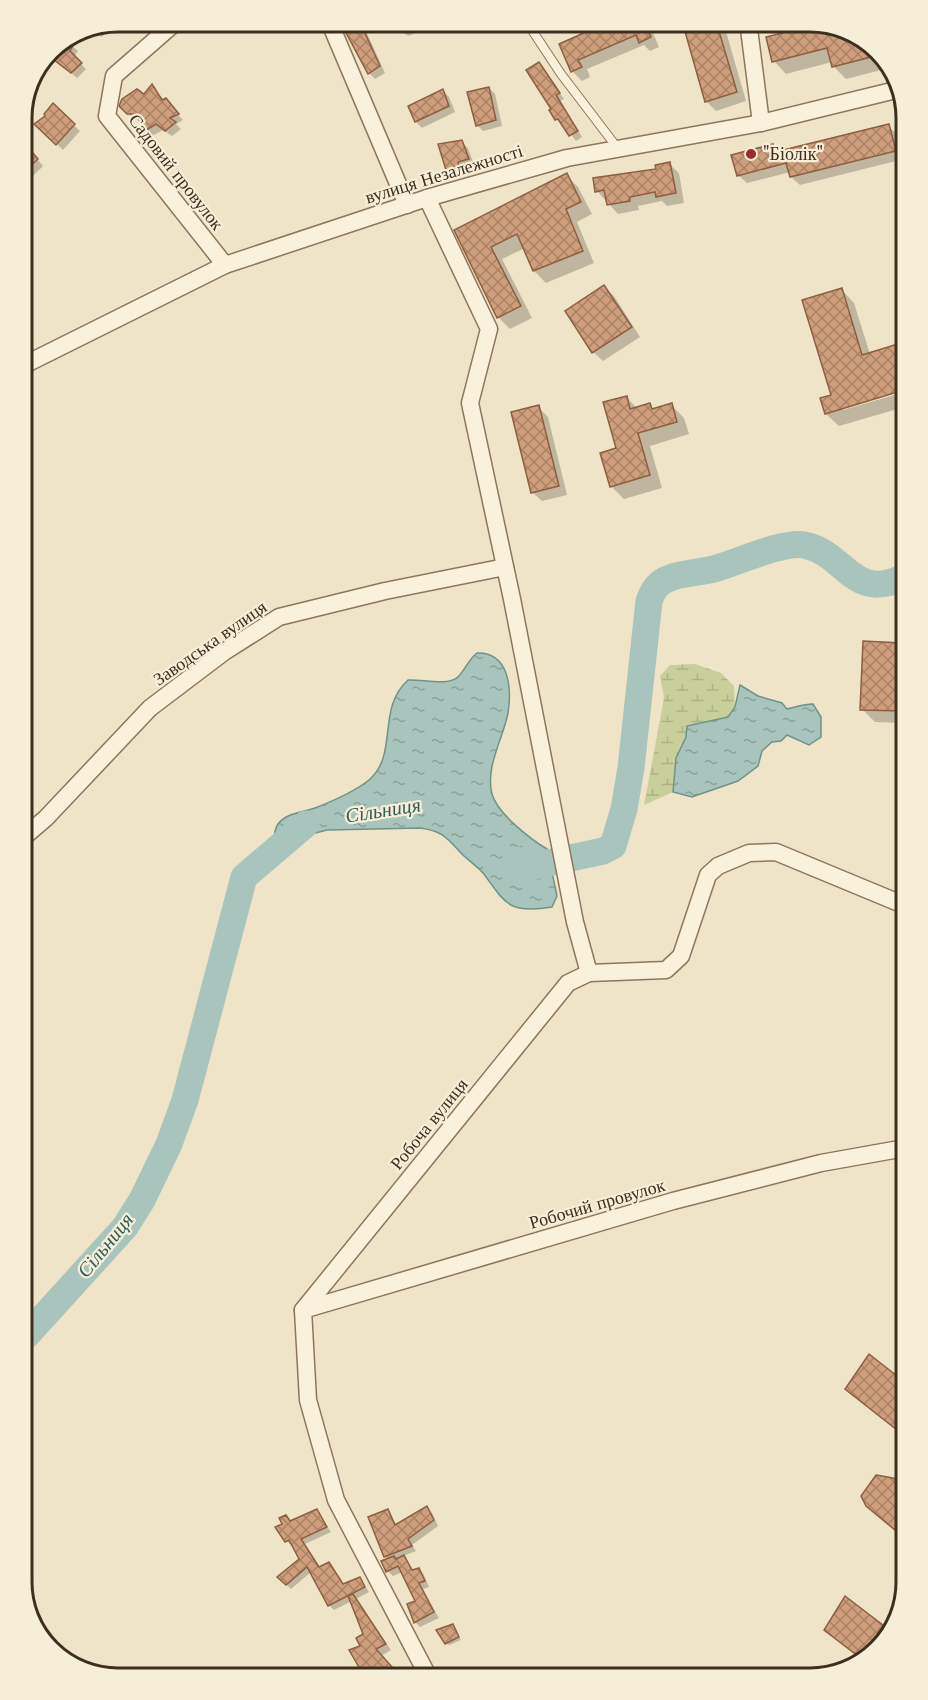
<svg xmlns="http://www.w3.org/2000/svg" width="928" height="1700" font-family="'Libre Baskerville',serif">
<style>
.wetland{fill:url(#wetland-marsh)}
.water{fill:url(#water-ripples);stroke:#6f938a;stroke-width:1.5}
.shadow{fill:#0003}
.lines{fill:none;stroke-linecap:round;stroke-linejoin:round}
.river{stroke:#a9c4bc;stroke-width:27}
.building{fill:url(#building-cross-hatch);stroke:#8d5f41;stroke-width:1.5}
.lane-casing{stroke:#8d765c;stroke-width:10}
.street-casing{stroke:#8d765c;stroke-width:19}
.lane{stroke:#faf1dc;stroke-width:8}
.street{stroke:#faf1dc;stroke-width:16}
.poi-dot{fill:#9e2a2b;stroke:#f7eed8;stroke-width:2}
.labels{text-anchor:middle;stroke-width:4.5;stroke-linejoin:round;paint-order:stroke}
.poi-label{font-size:18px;fill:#3d2e20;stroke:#f7eed8;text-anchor:start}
.street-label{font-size:18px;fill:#3d2e20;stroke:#f7eed8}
.water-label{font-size:20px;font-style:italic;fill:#2f5d5a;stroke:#f7eed8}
.rim{fill:none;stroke:#3d2e20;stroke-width:3}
</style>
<defs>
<pattern id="wetland-marsh" width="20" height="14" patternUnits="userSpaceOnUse" patternTransform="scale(1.5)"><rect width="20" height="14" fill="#c9cf9b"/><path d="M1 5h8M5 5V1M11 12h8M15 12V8" fill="none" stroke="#aeb285"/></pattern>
<pattern id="water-ripples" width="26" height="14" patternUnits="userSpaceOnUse" patternTransform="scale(1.5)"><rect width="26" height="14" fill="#a9c4bc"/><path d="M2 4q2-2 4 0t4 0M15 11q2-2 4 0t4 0" fill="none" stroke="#8ba098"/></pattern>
<pattern id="building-cross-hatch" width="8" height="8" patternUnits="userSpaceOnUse" patternTransform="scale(1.5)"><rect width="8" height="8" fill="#cf9f7d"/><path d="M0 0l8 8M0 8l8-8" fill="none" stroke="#a98266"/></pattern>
</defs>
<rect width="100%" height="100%" fill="#f0e4c8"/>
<polygon class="wetland" points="695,664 721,673 734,686 735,707 728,717 687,726 686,737 676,758 673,792 644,805 664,698 660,676 670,665"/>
<g class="water">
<path d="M477 653C509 652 512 688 508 713 503 739 485 767 492 794 497 813 530 839 547 849L557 896 552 907C540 909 522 911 511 905 499 898 492 884 483 873 477 866 469 861 462 854 447 838 443 831 420 828L327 830 304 836 286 849 281 850 274 842C274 836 274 830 278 824 286 813 303 812 315 808 333 801 354 792 369 780 399 754 376 709 408 680 423 679 449 687 459 676 466 668 469 659 477 653Z"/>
<path d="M740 685 758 696 782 703 787 709C797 707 803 704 813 704L821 717V737L809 745 787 735 781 741 772 742 762 751 758 766 738 781 692 797 673 792 676 758 686 737 687 726 728 717 735 707Z"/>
</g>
<g class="shadow">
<polygon points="152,21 167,21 159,28"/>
<polygon points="391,21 415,21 420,31 409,36 401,32"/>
<polygon points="615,21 648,21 659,47 650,51 644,45 587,69 590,77 582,81 572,71 561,44"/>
<polygon points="684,21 723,21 746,101 716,111 706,101"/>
<polygon points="113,23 102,37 94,31"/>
<polygon points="359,23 365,29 385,73 375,79 369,73"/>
<polygon points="824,24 864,38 889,68 846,79 833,66 832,62 786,74 774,61 768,38"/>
<polygon points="68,42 78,51 74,57 86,69 77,78 51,56 59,45"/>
<polygon points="539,64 564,99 560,101 582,137 576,141 563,124 556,119"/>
<polygon points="152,87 183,120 176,124 181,129 172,136 163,130 152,136 141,119 134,120 128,113"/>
<polygon points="489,88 495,94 502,126 483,131 477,125"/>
<polygon points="443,91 449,97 455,112 422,128 416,122"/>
<polygon points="53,105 80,131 63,150 37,124 47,116"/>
<polygon points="888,126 897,134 900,146 900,160 800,185 791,177 790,172 747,183 738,175 773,146 780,153"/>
<polygon points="462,142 468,148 474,165 463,168 464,173 453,175 447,169"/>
<polygon points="25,144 43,166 33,176 21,163"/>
<polygon points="669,164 679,173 684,203 667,206 662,201 638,206 639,210 618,214 597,191"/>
<polygon points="566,175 578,187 592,214 577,222 594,263 546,283 534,271 525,248 502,259 532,318 510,329 498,317 456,230"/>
<polygon points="604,287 614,296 640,337 603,361 593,352"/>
<polygon points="842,290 854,303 870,354 901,345 901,390 843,407 843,410 901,393 901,408 839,426 826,414 833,396"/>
<polygon points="626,397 637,408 650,405 655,410 671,405 684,418 689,434 650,446 662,488 624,499 611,486"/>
<polygon points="538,407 548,417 567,495 542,501 532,492"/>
<polygon points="864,643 902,644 903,723 875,722 862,709"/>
<polygon points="870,1356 906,1385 906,1438 860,1401 847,1389"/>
<polygon points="427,1508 432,1513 438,1526 412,1545 416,1551 403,1556 414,1571 419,1569 424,1575 429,1587 423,1589 439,1618 420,1627 415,1622 417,1602 403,1572 393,1576 388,1571 388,1560 385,1556 387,1511 397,1525"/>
<polygon points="317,1511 331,1532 305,1544 320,1568 329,1564 344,1585 359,1579 364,1584 369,1592 356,1599 391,1650 381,1656 397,1674 395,1676 365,1676 351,1651 362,1646 365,1634 352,1601 334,1610 329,1605 311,1572 291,1589 279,1577 301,1560 293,1544 291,1545 286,1541 290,1521"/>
<polygon points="455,1629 461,1640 449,1645 446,1643"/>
<polygon points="826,1630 891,1633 890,1636 861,1660"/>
</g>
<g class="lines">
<g class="river">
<path d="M516 860 534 866 603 851 613 846 624 809 631 768 649 601C653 590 658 582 670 578 685 572 704 573 720 567 740 561 784 541 804 545 846 553 851 601 902 578"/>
<polyline points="27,1335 125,1227 142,1200 169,1144 185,1100 244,877 306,824"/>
</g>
</g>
<g class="building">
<polygon points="611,21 644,21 651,37 639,43 636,35 578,60 582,67 571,72 559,44"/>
<polygon points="682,21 716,21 737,92 705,102"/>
<polygon points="360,22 380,66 368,74 344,29"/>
<polygon points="821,23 864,38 879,55 832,67 827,48 772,62 766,37"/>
<polygon points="78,37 70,51 82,63 71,73 49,56 56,47"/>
<polygon points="539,62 560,93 556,95 578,131 569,136 558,119 555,120 549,110 551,109 526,70"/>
<polygon points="152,84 162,100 166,98 179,114 170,118 176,122 165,131 156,124 145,131 136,114 127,114 119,106 122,99 137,89 144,94"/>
<polygon points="489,87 496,120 476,126 467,92"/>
<polygon points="443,89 449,106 415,122 408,106"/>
<polygon points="53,103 75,124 56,145 34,124 45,116 44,114"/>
<polygon points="889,124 896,151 790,177 786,163 737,176 731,155 773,144 775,152"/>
<polygon points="21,139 38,159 21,175"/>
<polygon points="462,140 469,159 458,162 459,168 446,170 438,144"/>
<polygon points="670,162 676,193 656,197 655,192 630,197 630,201 607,205 604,190 595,192 593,178 656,169 655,165"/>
<polygon points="567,173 581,202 566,209 583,251 533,271 517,234 491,247 521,306 497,318 454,230"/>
<polygon points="604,285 632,327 592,353 565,311"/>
<polygon points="842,288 862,355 901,343 901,391 825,414 820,398 831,395 802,300"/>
<polygon points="627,396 630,409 650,403 652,409 672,403 677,422 638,433 650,475 610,487 600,453 616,448 603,402"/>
<polygon points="539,405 559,486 531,493 511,412"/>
<polygon points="863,641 902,643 903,711 860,710"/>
<polygon points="869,1354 906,1383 906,1437 845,1389"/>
<polygon points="876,1475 893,1478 907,1488 907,1540 866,1506 861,1496"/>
<polygon points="427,1506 434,1520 408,1539 412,1546 384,1557 368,1517 388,1509 395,1525"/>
<polygon points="317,1509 327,1527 301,1539 319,1567 329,1562 343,1584 360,1577 365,1587 328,1606 307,1567 286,1585 277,1577 299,1559 289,1540 285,1542 275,1527 282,1524 279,1518 286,1515 290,1521"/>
<polygon points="404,1555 412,1570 419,1568 425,1581 419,1583 434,1612 414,1623 407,1604 415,1601 398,1566 386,1572 381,1561 394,1556 396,1559"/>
<polygon points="353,1594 386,1644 376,1649 393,1668 380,1676 364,1676 349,1650 360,1646 356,1638 363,1634 348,1596"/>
<polygon points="845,1596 892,1632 890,1636 862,1659 824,1630"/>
<polygon points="453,1624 459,1637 445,1644 436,1630"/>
</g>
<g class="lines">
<defs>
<polyline id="lane" points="526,21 561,74 619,150"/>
<g id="street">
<polyline points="177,21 114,76 107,116 225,265"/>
<polyline points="329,21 407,205"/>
<polyline points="748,21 761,123"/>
<polyline points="427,198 489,329 470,403 512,599 575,922 589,973"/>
<polyline points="22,366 225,265 427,198 567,158 761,123 900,89"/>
<polyline points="25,836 46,818 150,708 224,652 279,617 385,591 505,567"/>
<polyline points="303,1310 673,1201 821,1163 905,1148"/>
<polyline points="428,1676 336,1500 308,1400 303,1310 568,983 589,973 666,970 681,956 708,875 718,866 749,853 776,852 904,905"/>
</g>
</defs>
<use href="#lane" class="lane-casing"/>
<use href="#street" class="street-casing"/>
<use href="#lane" class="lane"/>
<use href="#street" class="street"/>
</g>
<circle class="poi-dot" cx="751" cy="154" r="6"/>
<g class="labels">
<g class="poi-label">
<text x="763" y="160">"Біолік"</text>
</g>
<g class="street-label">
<text transform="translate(176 172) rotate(52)" y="6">Садовий провулок</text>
<text transform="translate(444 174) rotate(-17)" y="6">вулиця Незалежності</text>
<text transform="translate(210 643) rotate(-35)" y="6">Заводська вулиця</text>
<text transform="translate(429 1124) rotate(-51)" y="6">Робоча вулиця</text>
<text transform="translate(597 1204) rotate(-16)" y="6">Робочий провулок</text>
</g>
<g class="water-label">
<text transform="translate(383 810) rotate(-9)" y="7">Сільниця</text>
<text transform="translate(105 1245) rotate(-51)" y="7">Сільниця</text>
</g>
</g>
<path d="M0 0H928V1700H0ZM118 32H810A86 86 0 0 1 896 118V1582A86 86 0 0 1 810 1668H118A86 86 0 0 1 32 1582V118A86 86 0 0 1 118 32Z" fill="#f7eed8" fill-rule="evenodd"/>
<path class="rim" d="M118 32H810A86 86 0 0 1 896 118V1582A86 86 0 0 1 810 1668H118A86 86 0 0 1 32 1582V118A86 86 0 0 1 118 32Z"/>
</svg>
